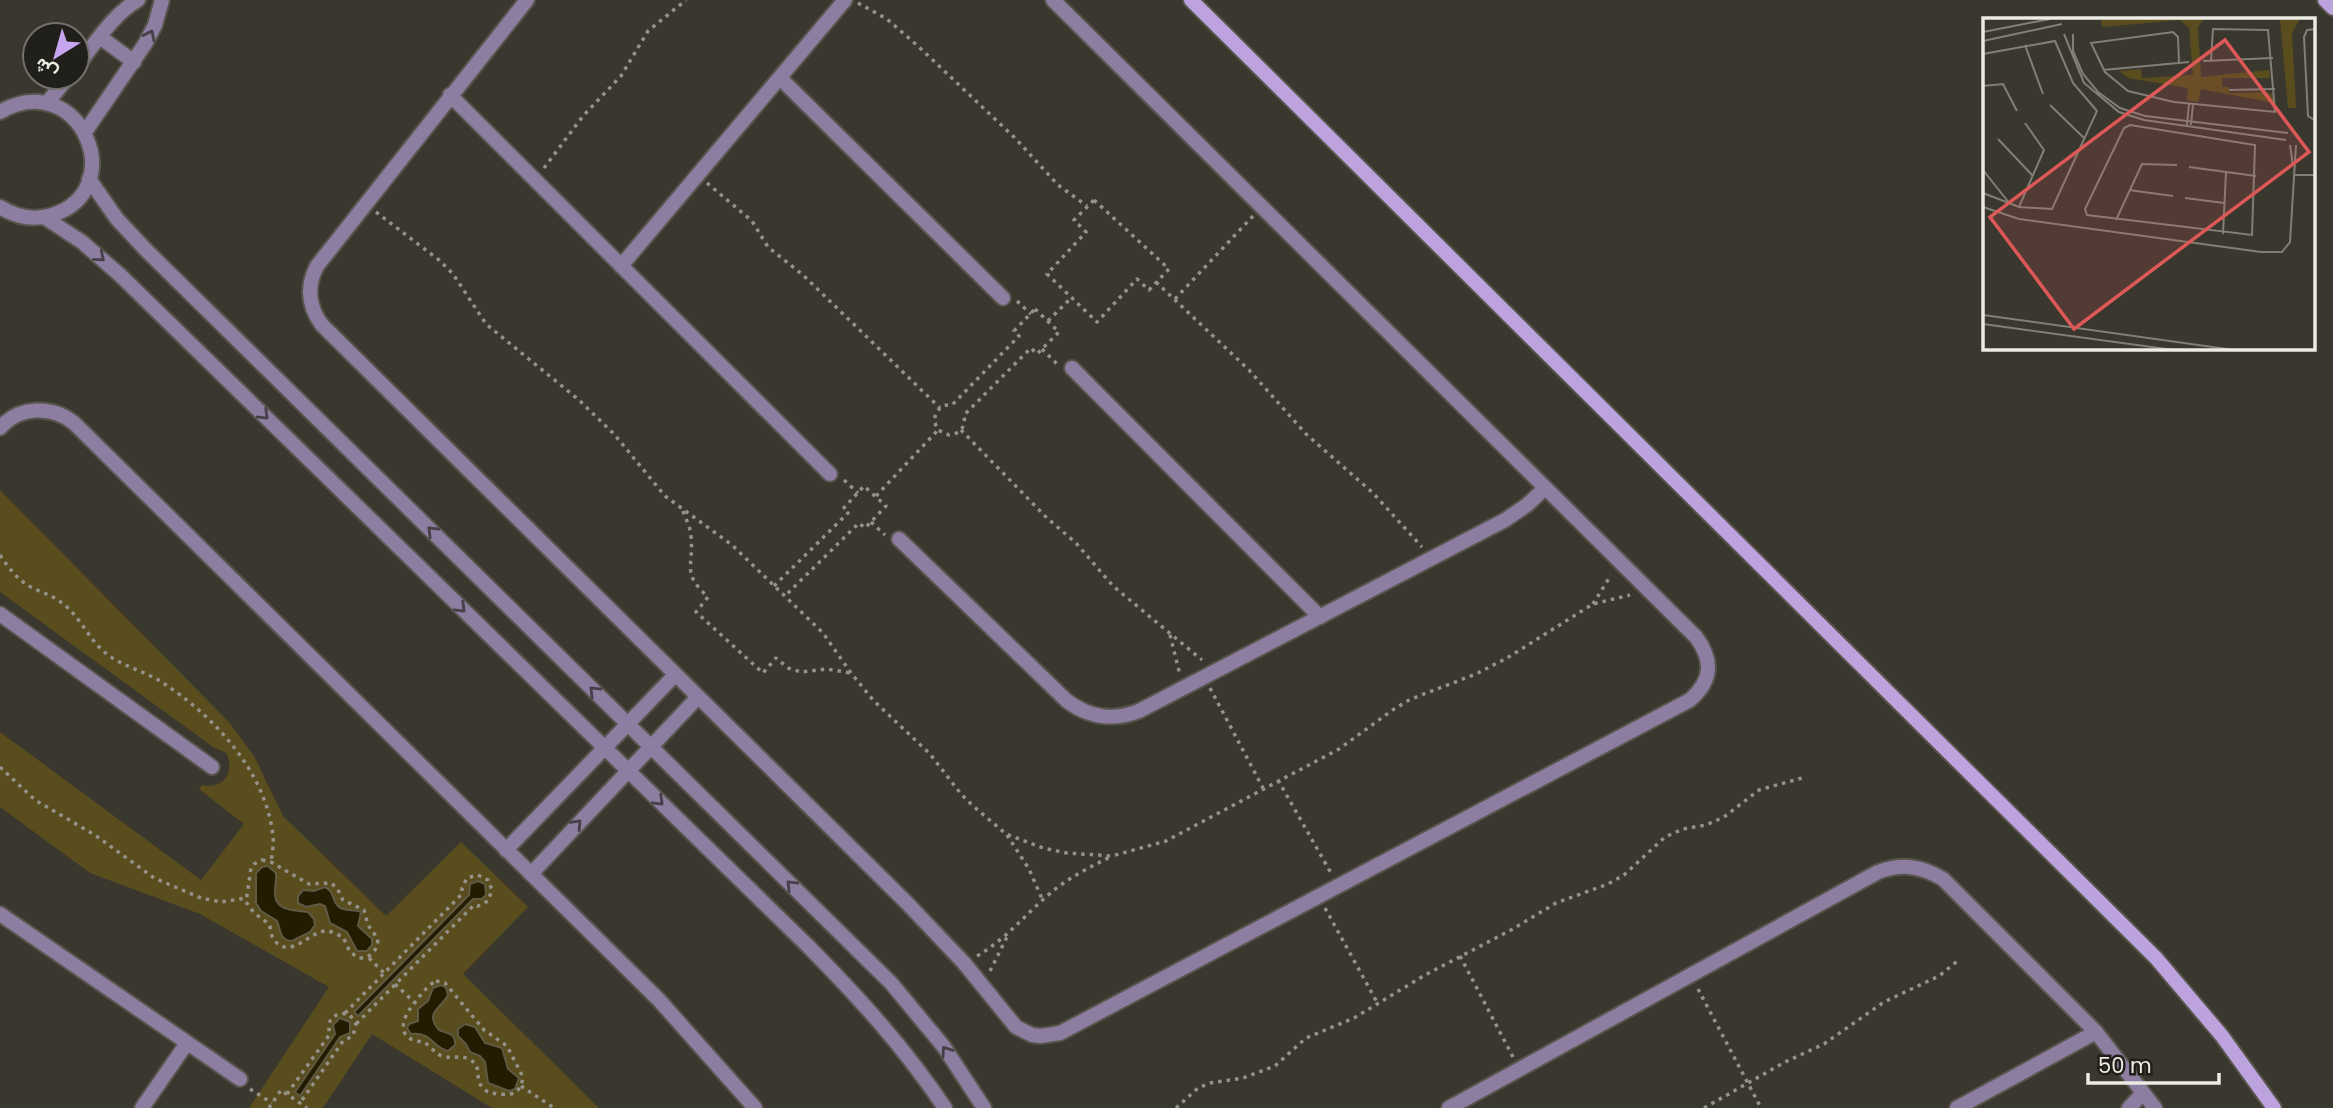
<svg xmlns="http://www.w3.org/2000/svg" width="2333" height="1108" font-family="Poppins,Vazirmatn,sans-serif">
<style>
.green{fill:#594d1e}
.water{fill:#241c00;stroke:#605a44;stroke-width:2}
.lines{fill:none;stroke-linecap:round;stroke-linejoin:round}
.street-casing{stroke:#56544b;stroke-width:18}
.secondary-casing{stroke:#56544b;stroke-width:18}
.path{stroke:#94928a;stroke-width:3.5;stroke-dasharray:3.5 5;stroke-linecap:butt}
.street{stroke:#8c7da1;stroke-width:14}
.secondary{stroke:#bda3dd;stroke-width:14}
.oneway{stroke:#464049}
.inset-road{fill:none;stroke:#817f77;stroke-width:2}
.view{fill:#dc5957;fill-opacity:0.15;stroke:#dc5957;stroke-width:3.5}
.inset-edge{fill:none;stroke:#ecebe4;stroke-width:3.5}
</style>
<rect width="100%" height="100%" fill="#3a372e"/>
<path class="green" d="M0 490 229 722 254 756 283 816 386 916 461 842 528 907 463 974 599 1108H492L372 1034 323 1108H249L329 987 200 914 90 873 0 807V732L201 880 244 824 199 789 202 785C223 790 236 772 226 753L213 747 0 592Z"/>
<g class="water">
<path d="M268 866 276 873C277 880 275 884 275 890 273 912 294 910 308 912L314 919 315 925 310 932 292 941C279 940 281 930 277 921L261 911 256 903V873L262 867Z"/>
<polygon points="478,881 485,884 486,895 482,899 473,899 358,1016 354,1012 469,895 470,884"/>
<path d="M325 887C335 892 331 899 338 906 345 913 353 908 361 912L358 926 372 939V945L367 951H357L347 932 330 923 325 906 320 904 306 907 298 903V896L303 890 314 891Z"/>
<path d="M441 985 446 988 448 995C441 1009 424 1012 439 1030 448 1034 456 1033 455 1045L448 1051C433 1048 431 1031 411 1034L407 1028 409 1024 418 1021V1009L428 1001 433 988Z"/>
<polygon points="340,1018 350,1022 350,1033 340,1037 300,1096 295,1092 335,1034 333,1025"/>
<polygon points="465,1024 475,1027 485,1043 502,1048 508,1069 519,1078 515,1089 509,1091 488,1083 485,1062 480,1056 470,1052 466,1044 458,1036 458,1029"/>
</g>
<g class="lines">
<defs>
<g id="street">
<path d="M527 0 317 266C306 287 308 306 322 325L907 903 964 963 1016 1027 1032 1035 1041 1036 1060 1033 1690 700C1713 680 1713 660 1696 637L1053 0"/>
<polyline points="100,37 134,62"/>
<path d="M77 66C95 44 112 15 138 0"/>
<polyline points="780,78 1003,298"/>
<polyline points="450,95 830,474"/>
<polyline points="47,103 68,77"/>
<path d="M0 112C80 66 132 190 52 215 33 221 16 217 0 207"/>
<polyline points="85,132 145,44 155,25 162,0"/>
<polyline points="89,179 117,219 146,250 891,983 944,1047 984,1108"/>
<path d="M44 217 82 242 120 275 809 947C860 999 904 1047 945 1108"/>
<polyline points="621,266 845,0"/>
<polyline points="1072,368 1320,617"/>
<path d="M0 428C19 406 52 405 74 423L659 1000 755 1108"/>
<path d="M899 539 1067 701C1090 718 1113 721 1139 711L1505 520 1527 505 1545 488"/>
<polyline points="0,614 212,767"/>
<polyline points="506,850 675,675"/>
<polyline points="531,874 698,697"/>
<polyline points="0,914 240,1079"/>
<polyline points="142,1108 187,1043"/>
<path d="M1449 1108 1878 872C1902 863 1921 866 1943 879L2096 1032 2155 1108"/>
<polyline points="1957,1108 2096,1032"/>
<polyline points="2129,1108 2143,1093"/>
</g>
<g id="secondary">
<polyline points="1191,0 2156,958 2222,1036 2274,1108"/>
<polyline points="2325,0 2333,8"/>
</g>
</defs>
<use href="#street" class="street-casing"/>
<use href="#secondary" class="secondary-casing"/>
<g class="path">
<polyline points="858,3 887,19 919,47 1015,138 1058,185 1087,206"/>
<polyline points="544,168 583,116 621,76 648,31 686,0"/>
<polyline points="707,183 752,221 768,247 803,275 940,408"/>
<polygon points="1094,200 1169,269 1149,290 1137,279 1097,322 1047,274 1086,232 1074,220"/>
<polyline points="376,212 439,260 453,274 486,324 579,400 614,434 665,496 732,545 823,633 851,673 873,700 930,754 961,794 973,806 1006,834 1043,848 1067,853 1112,856 1166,841 1339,749 1394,709 1411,699 1476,674 1507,658 1593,604 1630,595"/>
<polyline points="1156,282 1249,370 1306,434 1373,493 1422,547"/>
<polyline points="1175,299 1253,216"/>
<polyline points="1017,301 1031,314"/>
<path d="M1035 309 1059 332 1037 354 1031 348 964 415C966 427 960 434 949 435L938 430 934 421C936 410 941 404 952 405L1019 336 1014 331Z"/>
<polyline points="1048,321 1071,298"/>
<polyline points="1042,349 1058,365"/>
<polyline points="961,430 1047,518 1076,543 1113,586 1202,660"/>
<polyline points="844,480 858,493"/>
<polyline points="876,496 938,430"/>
<path d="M683 511C686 520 691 528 691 537 694 568 681 572 708 597L696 612 763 673 776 658 788 668 801 672 827 669 851 673"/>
<polyline points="871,522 885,535"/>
<path d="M0 555C8 567 17 579 29 586 40 592 52 595 62 603 81 617 89 641 108 655 123 666 143 671 160 681 212 714 266 771 273 836 274 844 272 854 271 862"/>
<polyline points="774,586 848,513 843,509 864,486 886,506 865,528 859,523 785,596"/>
<polyline points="1593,604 1611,575"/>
<polyline points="1170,635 1180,675"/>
<polyline points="1210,688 1263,788"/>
<polyline points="0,767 35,800 95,835 154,878 201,898 221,902 246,898"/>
<polyline points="1278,780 1331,873"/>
<polyline points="1007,835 1029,869 1043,901"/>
<path d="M262 860 271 862 309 884 331 883 337 888 343 900 364 910 368 925 378 939C377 951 371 958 359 958L350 952 343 937C338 935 332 931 327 931 310 930 291 961 274 940 271 936 271 929 269 924L254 913 246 902 251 868 254 864Z"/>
<polyline points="1325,908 1378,1004"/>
<path d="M977 956C1009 937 1025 914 1053 891 1070 877 1090 867 1110 857"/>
<polyline points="1460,956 1513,1057"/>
<polyline points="369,958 384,973"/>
<polyline points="990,971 1007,937"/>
<path d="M436 981 445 983 484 1030 507 1046 523 1077C521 1091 514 1096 501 1094 493 1093 488 1094 482 1087 474 1077 483 1066 469 1059 460 1055 451 1059 442 1056 435 1054 431 1046 425 1043 420 1041 414 1041 409 1038 399 1031 404 1017 410 1009 417 1000 426 986 436 981Z"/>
<polyline points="395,984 415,1003"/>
<polyline points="1698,989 1761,1108"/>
<polyline points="345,1013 462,894 462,888 467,878 478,875 488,880 492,890 488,901 478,906 474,905 356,1024"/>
<polyline points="521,1086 554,1108"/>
<polyline points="250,1089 272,1103"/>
<path d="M287 1094 330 1034C327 1023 330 1017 341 1013L350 1015 356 1024 353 1036 343 1041 300 1103"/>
<polyline points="269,1108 281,1090 307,1108"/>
<polyline points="1176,1108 1198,1088 1210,1083 1243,1078 1275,1066 1306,1038 1354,1018 1425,975 1511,930 1556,903 1608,884 1624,875 1665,837 1683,829 1706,825 1724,817 1759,790 1802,778"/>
<polyline points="1704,1108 1785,1062 1824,1044 1884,1002 1939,976 1960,959"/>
</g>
<use href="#street" class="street"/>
<use href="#secondary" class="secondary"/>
</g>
<defs><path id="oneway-chevron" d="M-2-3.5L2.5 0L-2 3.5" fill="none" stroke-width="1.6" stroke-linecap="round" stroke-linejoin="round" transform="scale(1.75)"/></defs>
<g class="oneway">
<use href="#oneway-chevron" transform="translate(150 35) rotate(-64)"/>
<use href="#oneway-chevron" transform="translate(100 257) rotate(40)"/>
<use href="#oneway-chevron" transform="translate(264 415) rotate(44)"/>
<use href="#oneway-chevron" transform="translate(432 531) rotate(-135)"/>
<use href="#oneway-chevron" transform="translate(461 608) rotate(44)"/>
<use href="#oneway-chevron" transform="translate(594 691) rotate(-135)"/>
<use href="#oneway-chevron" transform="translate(659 801) rotate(44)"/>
<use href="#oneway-chevron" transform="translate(577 824) rotate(-47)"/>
<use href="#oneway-chevron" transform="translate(791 885) rotate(-135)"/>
<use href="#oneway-chevron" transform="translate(946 1051) rotate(-125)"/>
</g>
<g transform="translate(1983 18)">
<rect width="332" height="332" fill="#3a372e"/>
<path d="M118 1H221L215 9 218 59 286 52 287 60H239V69H246V75L284 74 291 77V85L218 71 215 84 204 82 205 70 145 60 136 53 158 51 159 60 210 57 206 10 197 2 119 9ZM297 1H317L309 15 313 90H305Z" fill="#594d1e"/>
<path class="inset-road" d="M333 11 324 12 321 19 325 98 333 103M0 14 67 1M81 16 101 65 136 94 161 102 303 122M90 16V33L100 56 115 74 137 90 162 98 305 115M0 23 79 6M42 27 60 76M0 36 72 23 90 65 114 93 69 191 36 189 0 175M220 43 290 40M196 45 195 19 190 14 108 25 122 54 145 73 191 84 292 94 285 12 230 11 228 43M120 52 206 44M0 68 20 66 34 93M246 72 292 71M67 87 101 120M147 107 272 127 269 217 104 197 102 191 141 110ZM204 107 206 86M208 107 210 86M15 121 50 158M307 127 310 148M206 149 273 158M0 152 27 186M310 157H333M146 172 190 178M202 180 241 185M0 189 36 201 278 234M36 189 61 132 42 105M133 202 159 146 194 147M240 216 243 154M278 234H299L307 224 313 127M0 297 251 332M0 306 191 332"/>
<path class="view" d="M242 22 326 134 91 311 7 199Z"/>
<rect width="332" height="332" class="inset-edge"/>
</g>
<g transform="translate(56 56) rotate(217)"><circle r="33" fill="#201f1a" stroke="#72716b" stroke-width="2"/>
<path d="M0-5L12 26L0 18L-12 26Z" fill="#c7a6ef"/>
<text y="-10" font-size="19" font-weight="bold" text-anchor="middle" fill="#ecebe4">ش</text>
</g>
<path d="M2088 1073v10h131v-10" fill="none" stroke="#ecebe4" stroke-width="3.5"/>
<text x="2098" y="1073" font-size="21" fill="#ecebe4" stroke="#201f1a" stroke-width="5" paint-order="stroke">50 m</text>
</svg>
